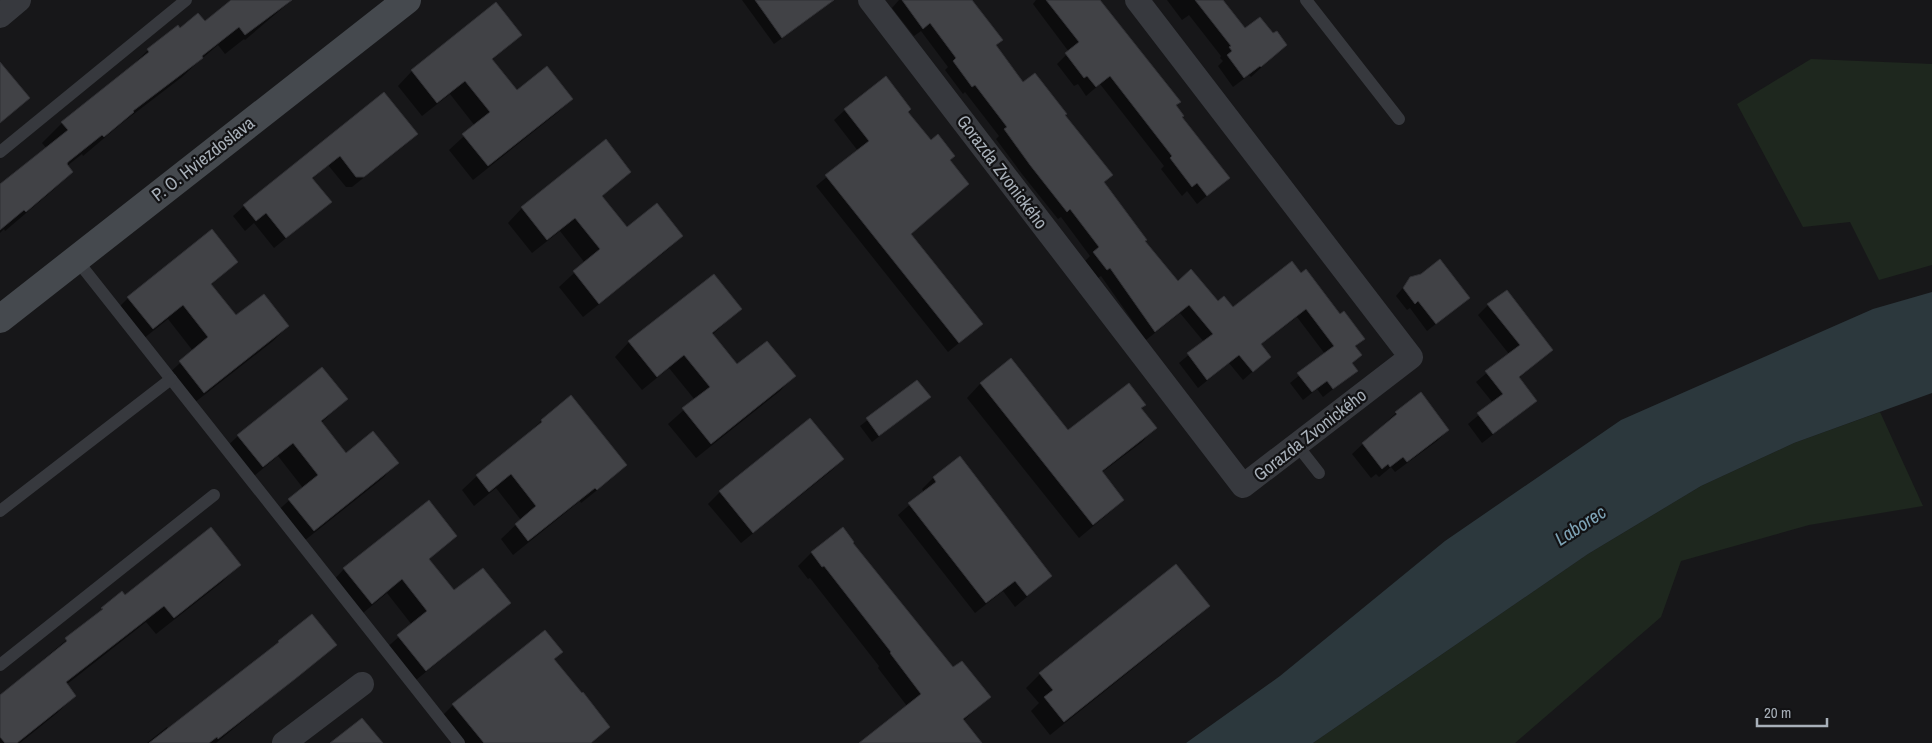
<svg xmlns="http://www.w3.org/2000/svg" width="1932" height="743" font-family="'Archivo Narrow',sans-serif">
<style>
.green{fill:#1e271e}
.water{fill:#2c383d}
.shadow{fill:#0007}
.building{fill:#414246;stroke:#313135}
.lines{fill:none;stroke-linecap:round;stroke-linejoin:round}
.lane{stroke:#37393e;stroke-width:12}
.street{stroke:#37393e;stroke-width:24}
.secondary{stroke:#45494e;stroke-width:28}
.labels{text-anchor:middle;stroke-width:4.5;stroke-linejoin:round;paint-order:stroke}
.street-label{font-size:18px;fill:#a8b0b9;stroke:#121214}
.water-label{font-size:19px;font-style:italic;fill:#7ea3b5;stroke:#121214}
</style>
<rect width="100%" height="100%" fill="#171719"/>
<g class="green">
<polygon points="1811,59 1932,64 1932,265 1879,280 1850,222 1803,227 1737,104"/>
<polygon points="1880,412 1923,506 1809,525 1681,561 1661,617 1515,743 1313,743 1588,554 1701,486 1794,443"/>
</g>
<polygon class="water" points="1932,292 1932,393 1794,443 1701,486 1588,554 1313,743 1186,743 1280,676 1445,541 1621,420 1873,309"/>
<g class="shadow">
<polygon points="233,0 292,0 245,40 244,39 225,54 218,45 198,62 182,77 122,123 83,156 82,154 67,166 72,172 52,191 5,231 4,229 0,233 0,186 47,149 42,143 62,123 129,69 148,50 177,27 179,30 205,23"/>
<polygon points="742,0 828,0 830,2 822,9 774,44"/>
<polygon points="899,0 970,0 1001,40 995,46 1023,83 1063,116 1111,175 1103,183 1144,241 1178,283 1233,309 1301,274 1363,339 1355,347 1360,355 1351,364 1356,371 1323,397 1317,389 1303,400 1290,383 1325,354 1297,317 1260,345 1269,357 1243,380 1229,363 1198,388 1179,363 1204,342 1180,313 1146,340 1101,276 1098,278 1085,261 1090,256 1061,217 1058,219 1022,174 996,139 999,136 965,92 963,94 945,70 948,67 921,31 914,36 892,8"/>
<polygon points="1036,0 1096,0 1175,106 1180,118 1228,178 1197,204 1187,191 1182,196 1161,169 1164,166 1100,84 1086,96 1078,84 1074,86 1057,64 1069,52 1033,4"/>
<polygon points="1167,0 1222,0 1245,30 1275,55 1251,77 1249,75 1233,87 1218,66 1223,61 1220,58 1221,56 1189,15 1182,20"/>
<polygon points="520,35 492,60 517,92 572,99 557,113 473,180 449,150 475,126 450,94 422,116 398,86 412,71"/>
<polygon points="384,94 416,134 405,145 352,187 346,187 328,165 312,179 330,202 274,248 254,223 245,231 233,216 244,206"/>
<polygon points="845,110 906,112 930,142 949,160 968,184 910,234 982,324 948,352 816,186 858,151 834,120"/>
<polygon points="630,172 601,197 627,229 682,236 667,250 583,317 559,287 585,263 560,231 532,253 508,223 522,208"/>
<polygon points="236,262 211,285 236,317 288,326 273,341 189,407 165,377 193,351 168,319 138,343 113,313 128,298"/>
<polygon points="1411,278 1468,298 1427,331 1410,308 1407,310 1396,296"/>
<polygon points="1488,305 1552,350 1519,378 1535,400 1525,410 1482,443 1468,424 1493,403 1476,382 1509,354 1478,315"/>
<polygon points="740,309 712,335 737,366 794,376 780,391 696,458 668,424 695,400 669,368 642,390 615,357 629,342"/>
<polygon points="1011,360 1068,431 1144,405 1140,409 1155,428 1142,442 1101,473 1123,500 1109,513 1079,538 967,398 980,384"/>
<polygon points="917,381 929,397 872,442 860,426"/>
<polygon points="1420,394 1448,430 1437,441 1395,472 1391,467 1379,477 1376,474 1371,478 1352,454 1396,413"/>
<polygon points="346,399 321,423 346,454 397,463 383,478 299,545 274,514 303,488 278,456 248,481 223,450 238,436"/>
<polygon points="810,420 843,459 831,471 741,543 708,504 720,492"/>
<polygon points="541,421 625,465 611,479 581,503 580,501 513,555 501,539 521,520 496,488 474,506 462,490 477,476 527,435"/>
<polygon points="960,458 1051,576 1015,607 1003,591 975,613 898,515 924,492 922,489 933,478"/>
<polygon points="843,529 852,543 953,669 989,697 963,721 972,743 861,743 907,706 878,668 879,666 810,578 808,579 798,566 811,553"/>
<polygon points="455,536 428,560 454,592 509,603 494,617 411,684 383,651 412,625 387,593 357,618 330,584 344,569"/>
<polygon points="239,565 222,582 156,634 146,622 66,685 75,696 57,713 20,743 0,743 0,696 122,593 125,597"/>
<polygon points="1176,565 1209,606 1195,619 1050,735 1031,711 1039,703 1026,688 1040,674"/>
<polygon points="327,652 216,743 147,743 167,727 169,729"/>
<polygon points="553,660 608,727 591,743 464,743 442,716 453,705"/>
</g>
<g class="building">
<polygon points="231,0 292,0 245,35 239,27 202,56 203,58 133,111 134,112 104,137 102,135 68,162 67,164 73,172 26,212 24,210 0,230 0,184 68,130 61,122 149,52 147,49 178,25 180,28 198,13 205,21"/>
<polygon points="755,0 834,0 782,38"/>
<polygon points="902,0 972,0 1003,40 996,45 1023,82 1035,73 1067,114 1065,115 1113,175 1104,182 1147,240 1145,241 1178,281 1191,269 1218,301 1224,296 1233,307 1292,261 1301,273 1306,269 1340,314 1344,311 1365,339 1355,346 1362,355 1352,363 1358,371 1333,389 1327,381 1312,392 1297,373 1334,346 1306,309 1261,344 1271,357 1253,372 1239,355 1207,380 1187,353 1213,334 1189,305 1155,332 1110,268 1107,270 1093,252 1099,247 1070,209 1067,212 1030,165 1004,129 1007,127 975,85 972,87 953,61 956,58 930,23 923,29"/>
<polygon points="1046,0 1100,0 1181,102 1176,105 1184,116 1182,117 1230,178 1207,196 1197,183 1192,187 1170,158 1172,156 1110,76 1096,87 1087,76 1084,78 1065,53 1079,42"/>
<polygon points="1195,0 1223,0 1245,28 1260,17 1273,33 1277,31 1287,45 1261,67 1260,66 1244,78 1227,55 1232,51 1229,47 1231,46"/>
<polygon points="496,2 522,35 492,59 517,90 547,66 573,99 488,166 462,134 490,112 465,81 437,103 411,70"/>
<polygon points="0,62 30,98 0,123"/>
<polygon points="886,76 911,109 908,112 931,140 938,134 955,156 950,160 969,184 911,234 983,324 959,343 825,175 869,141 844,109"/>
<polygon points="384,92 418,134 364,177 356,177 340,156 312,178 332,202 286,238 266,213 256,221 243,205"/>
<polygon points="606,139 631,172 602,196 627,227 657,203 683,236 599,304 573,271 600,249 575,218 547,240 521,207"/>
<polygon points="212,229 238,262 211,284 236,315 264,294 289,326 204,393 179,361 208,337 183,305 153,329 127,297"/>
<polygon points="1440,259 1470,298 1436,324 1418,301 1415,304 1403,288 1410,277 1421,274"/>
<polygon points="714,274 742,309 712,333 737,364 767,341 796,376 711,444 682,408 710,387 684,355 657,377 628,341"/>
<polygon points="1507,290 1553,350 1519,377 1537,401 1493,434 1477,413 1503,394 1485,371 1520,345 1487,304"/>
<polygon points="1011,358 1068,430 1129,383 1146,405 1141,408 1157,428 1102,471 1124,500 1093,525 980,383"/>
<polygon points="322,367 348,399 321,421 346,453 373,431 399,463 314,531 288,499 318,475 293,443 263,467 237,435"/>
<polygon points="917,380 931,397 879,436 866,418"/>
<polygon points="1421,392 1449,430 1407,462 1403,457 1390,467 1388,464 1382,469 1362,443 1397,414 1395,412"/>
<polygon points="571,395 627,465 597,490 595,488 528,541 515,524 536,506 511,474 489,492 476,475 542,422 541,420"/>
<polygon points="810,418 844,459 753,533 719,491"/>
<polygon points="960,456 1052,576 1027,596 1015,581 986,603 908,503 936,482 933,477"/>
<polygon points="429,500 457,536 429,559 454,590 483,568 511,603 426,671 397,635 427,611 402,579 372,604 343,568"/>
<polygon points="211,527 241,565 174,618 164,606 66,682 76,696 17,743 5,743 0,737 0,695 67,641 65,638 103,609 101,608 122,591 125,595"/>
<polygon points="843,527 854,542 853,543 953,667 962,661 991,697 963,719 982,743 859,743 921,694 890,653 891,652 824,566 822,567 811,552"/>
<polygon points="1176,564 1210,606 1064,722 1044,697 1053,690 1039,673"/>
<polygon points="312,614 337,645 295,679 218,739 217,737 209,743 149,743 279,642 278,641"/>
<polygon points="545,630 563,652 554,659 582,693 583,692 610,727 591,743 484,743 452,704"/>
<polygon points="362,718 383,743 330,743"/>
</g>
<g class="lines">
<g class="lane">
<polyline points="1306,0 1399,119"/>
<polyline points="0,152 186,0"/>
<polyline points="76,259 459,743"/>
<polyline points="1297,445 1319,473"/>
<polyline points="0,511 171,379"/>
<polyline points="0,665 214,495"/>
</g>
<g class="street">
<polyline points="870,0 1243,486 1411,357 1137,0"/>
<polyline points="0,16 19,0"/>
<polyline points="284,743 362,684"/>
</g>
<polyline class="secondary" points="0,319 407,0"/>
</g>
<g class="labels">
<g class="street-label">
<text transform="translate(203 159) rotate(-38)" y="6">P. O. Hviezdoslava</text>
<text transform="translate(1002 172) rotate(53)" y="6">Gorazda Zvonického</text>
<text transform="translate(1310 435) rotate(-38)" y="6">Gorazda Zvonického</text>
</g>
<g class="water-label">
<text transform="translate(1580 525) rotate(-33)" y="7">Laborec</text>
</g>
</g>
<path d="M1757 718v8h70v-8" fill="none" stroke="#a8b0b9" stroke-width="2.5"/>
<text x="1764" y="718" font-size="15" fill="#a8b0b9" stroke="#121214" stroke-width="4" paint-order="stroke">20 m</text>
</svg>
